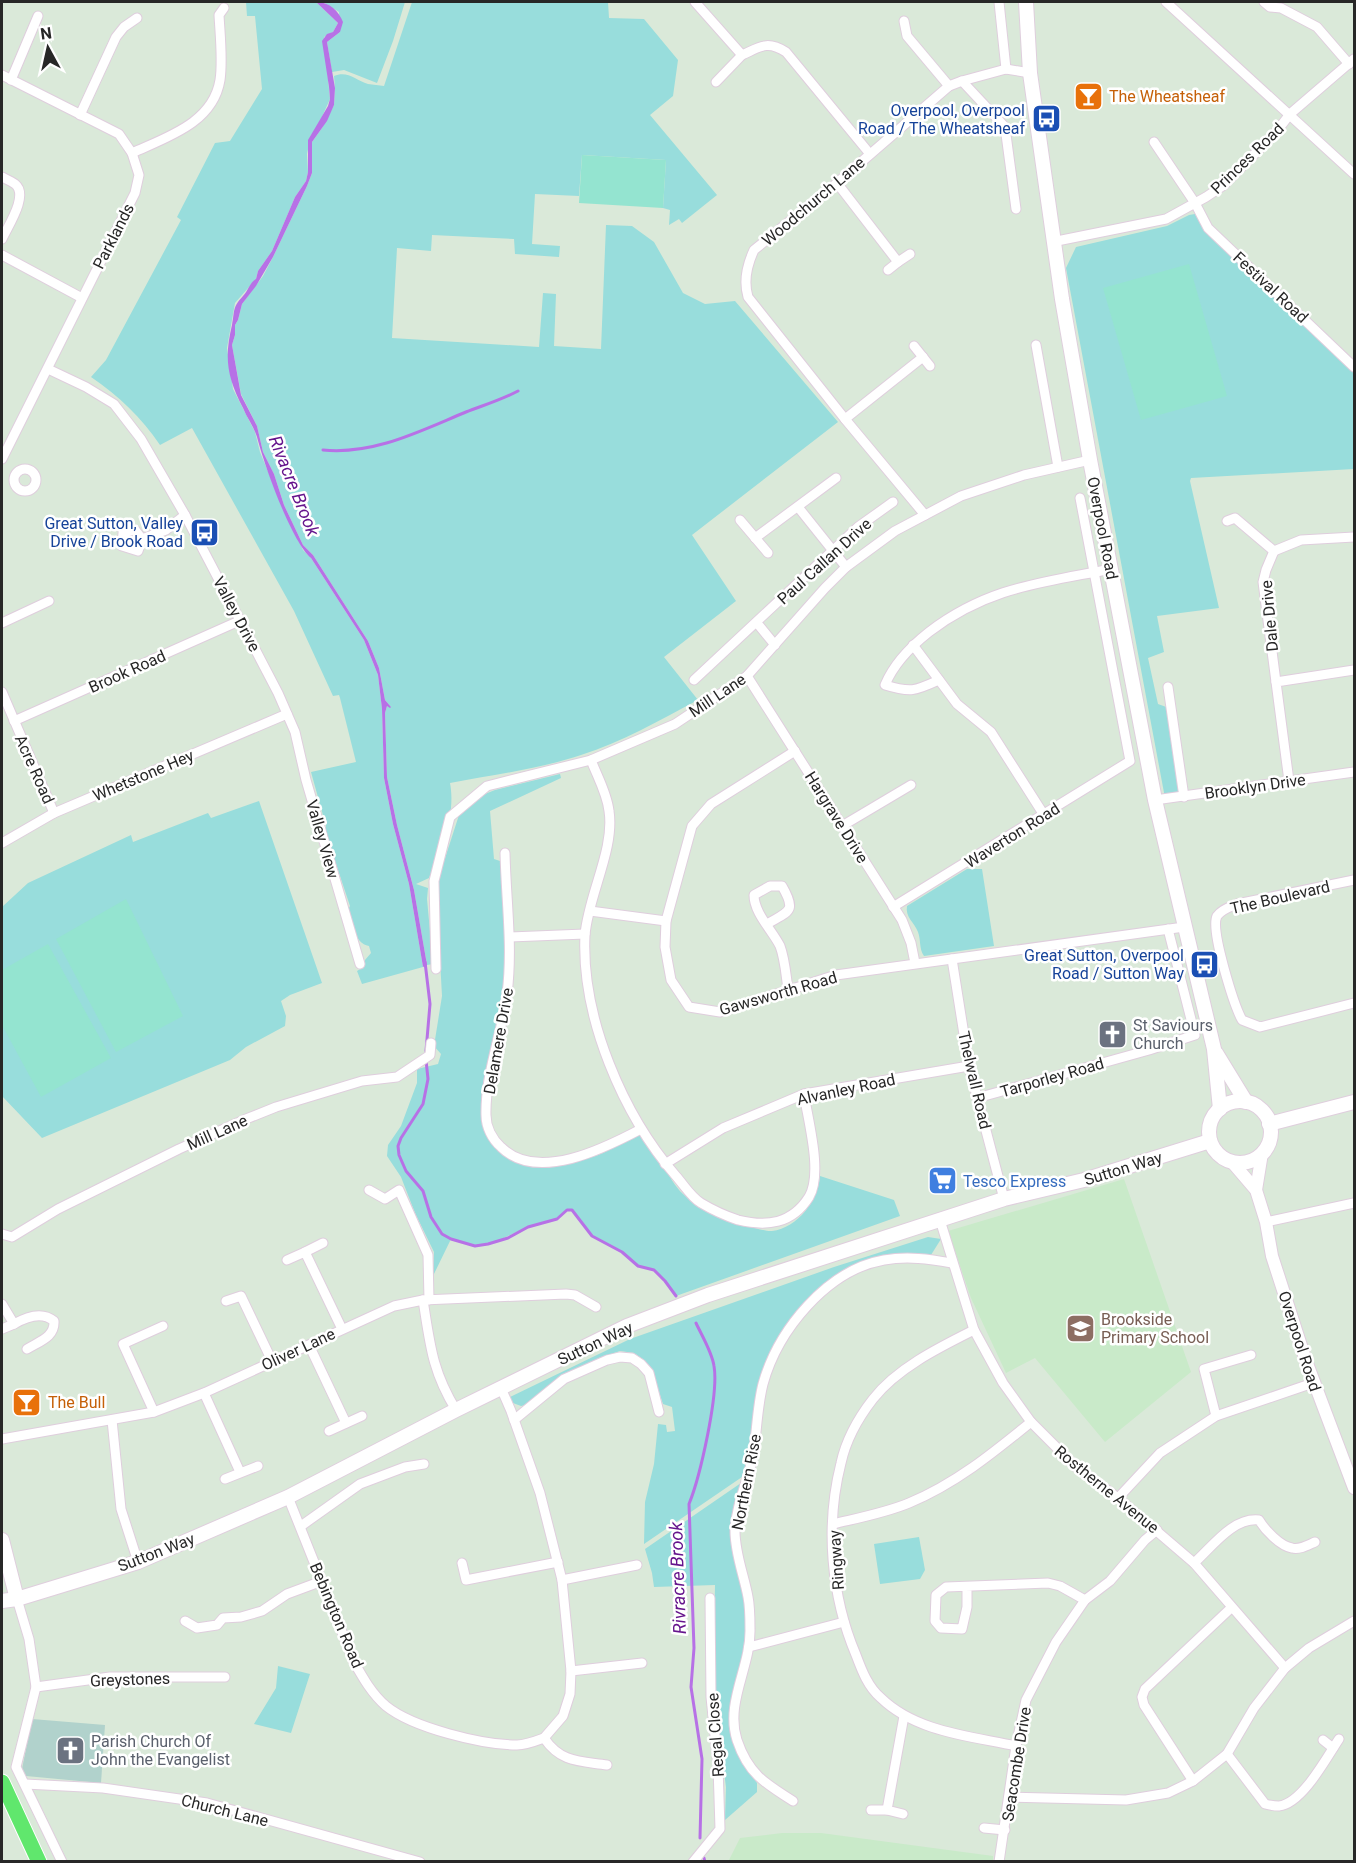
<svg xmlns="http://www.w3.org/2000/svg" width="1356" height="1863" font-family="Roboto,sans-serif">
<style>
.education{fill:#c9eac9}
.green{fill:#98dddc}
.cemetery{fill:#b1d2cc}
.pitch{fill:#94e4d0}
.water{fill:#b771e6}
.lines{fill:none;stroke-linecap:round;stroke-linejoin:round}
.stream{stroke:#b771e6;stroke-width:3}
.minor-casing{stroke:#dfcedd;stroke-width:11}
.tertiary-casing{stroke:#dfcedd;stroke-width:14}
.secondary-casing{stroke:#dfcedd;stroke-width:16}
.primary-casing{stroke:#fff;stroke-width:17}
.minor{stroke:#fff;stroke-width:9}
.tertiary{stroke:#fff;stroke-width:12}
.secondary{stroke:#fff;stroke-width:14}
.primary{stroke:#60e76d;stroke-width:15}
.labels{text-anchor:middle;stroke-width:5;stroke-linejoin:round;paint-order:stroke}
.food-label{font-size:16px;fill:#c56008;stroke:#fff;text-anchor:start}
.transit-label{font-size:16px;fill:#164399;stroke:#fff;text-anchor:end}
.street-label{font-size:16px;fill:#272727;stroke:#fff}
.worship-label{font-size:16px;fill:#5b616d;stroke:#fff;text-anchor:start}
.shop-label{font-size:16px;fill:#366cbe;stroke:#fff;text-anchor:start}
.education-label{font-size:16px;fill:#785e54;stroke:#fff;text-anchor:start}
.water-label{font-size:18px;font-style:italic;fill:#66158d;stroke:#fff}
</style>
<rect width="100%" height="100%" fill="#dae9d9"/>
<g class="education">
<polygon points="1124,1179 1191,1372 1105,1442 1035,1358 1006,1373 971,1298 948,1231"/>
<polygon points="782,1833 821,1833 993,1856 993,1861 735,1862 729,1860 740,1838"/>
</g>
<g class="green">
<path d="M246 2H316L338 23 333 32 324 37 330 99 316 130 311 135 307 154 308 172 306 181 295 197 272 251 258 271 256 279 235 303 227 348 233 389 255 432 260 452 281 503 303 550 311 558 364 640 378 675 382 709 384 778 393 824 409 884 423 967 362 984 357 971 365 966V960L371 953 369 946C354 943 352 923 348 910L350 906 325 831 326 826 311 772 356 762 340 698 339 695 333 696 294 611 192 428 160 445C141 417 119 396 91 377L106 360 181 220 177 217 215 143 230 141 262 89 255 16H247Z"/>
<polygon points="323,2 405,2 393,41 377,83 344,70 332,72 327,42 340,32 339,12"/>
<path d="M412 2H608L609 18 644 19 678 60 673 96 650 115 717 195 682 223 679 219 669 225 670 210 663 208 666 160 582 155 579 196 535 194 532 244 560 246 559 257 515 254 514 239 432 235 431 251 397 248 392 338 539 347 543 293 556 294 554 346 601 349 606 225 632 226 654 242 683 293 705 304 735 301 838 422 692 535 736 601 664 657 698 700C660 720 622 742 581 755 539 769 493 775 450 783 456 814 442 850 429 878L416 884 428 888 427 899 433 964 427 965 414 890 397 825 387 777 385 713 387 706 391 707 385 700 379 668 368 641 313 555 303 545 284 505 274 474 263 452 257 426 241 394 232 345 235 335V325L238 320 242 304 263 276 273 257 307 186 312 173V142L322 128 334 105 335 88 334 76C347 70 356 80 368 84 373 85 379 85 384 86Z"/>
<polygon points="1195,214 1203,228 1354,372 1354,469 1191,478 1190,481 1219,608 1157,616 1164,652 1148,658 1158,704 1169,708 1182,796 1165,798 1066,268 1076,247 1167,226 1189,215"/>
<path d="M560 774 561 778 490 811 494 859 500 861 502 865C503 907 508 947 504 988 502 1023 486 1056 482 1091 479 1122 491 1160 527 1163 551 1165 580 1163 603 1153 615 1148 626 1137 639 1135 655 1144 668 1180 683 1194 687 1197 690 1201 694 1203 705 1210 761 1233 772 1231 798 1228 818 1200 820 1176L894 1200 900 1216 676 1296 665 1281 654 1270 638 1266 622 1252 592 1236 572 1210C564 1210 563 1216 557 1219 547 1223 535 1223 525 1228 493 1242 488 1252 451 1239L433 1276 434 1252 415 1213 401 1177 387 1156 388 1145 401 1126 417 1083V1069L438 1064 441 1054 434 1046 442 996 436 886 459 815 466 804 475 798 495 790Z"/>
<polygon points="259,801 322,983 290,995 281,1001 286,1016 285,1026 246,1047 230,1060 42,1138 2,1096 2,907 28,883 131,835 133,842 208,813 211,818"/>
<path d="M967 869H982L994 946 924 956C919 949 921 940 918 932 914 922 905 917 907 906Z"/>
<polygon points="928,1237 941,1239 931,1255 908,1253 882,1256 856,1266 781,1334 742,1477 644,1544 645,1502 654,1464 658,1424 666,1425 667,1432 675,1431 672,1407 663,1404 652,1371 644,1360 634,1353 620,1351 599,1358 553,1382 530,1404 521,1406 513,1403 510,1397 630,1339 834,1267"/>
<polygon points="741,1483 732,1519 746,1609 747,1630 745,1648 730,1708 732,1734 735,1747 743,1765 757,1783 757,1792 725,1820 726,1787 713,1688 715,1585 654,1587 652,1573 645,1549"/>
<polygon points="919,1537 925,1570 920,1579 880,1584 874,1544"/>
<polygon points="278,1666 310,1674 291,1733 254,1724 276,1688"/>
</g>
<polygon class="cemetery" points="32,1719 105,1725 101,1783 26,1776 22,1769"/>
<g class="pitch">
<polygon points="582,155 666,160 663,208 579,203"/>
<polygon points="1189,264 1227,396 1141,420 1103,288"/>
<polygon points="126,899 183,1016 116,1052 56,939"/>
<polygon points="48,944 111,1058 41,1097 2,1025 2,970"/>
</g>
<path class="water" d="M316 2C328 1 339 11 343 22L340 32 327 42 335 88 334 105 327 121 312 142V173L307 186 273 257 256 286 242 304 238 320 235 325V335L232 345 241 395 257 426 263 452 274 474 284 505 303 545 313 555 368 641 379 668 385 700 391 707 390 708 387 706 385 713 387 777 397 825 414 890 427 965 423 967 409 884 393 824 384 778 382 709 378 675 364 640 311 558C291 541 264 464 257 437 254 427 247 418 243 408 227 377 224 358 232 325 235 310 232 308 243 296 248 291 250 282 256 279L258 271 272 251 295 197 306 181 308 172V140L328 106 330 99 329 87 322 41 327 34 333 32 338 23Z"/>
<g class="lines">
<g class="stream">
<path d="M323 450C374 455 420 431 466 412 484 405 501 400 518 391"/>
<polyline points="425,962 430,1004 426,1051"/>
<polyline points="426,1060 428,1079 423,1104 401,1138 398,1146 399,1155 406,1171 423,1191 431,1217 442,1234 451,1239 475,1246 488,1244 508,1238 528,1227 557,1219 567,1210 572,1210 592,1236 622,1252 638,1266 654,1270 665,1281 676,1296"/>
<path d="M696 1323C702 1336 712 1352 714 1366 719 1394 700 1477 689 1504L694 1648 691 1687 702 1759 700 1838"/>
<polyline points="704,1858 705,1862"/>
</g>
<defs>
<g id="minor">
<path d="M695 2 742 55C760 47 767 40 786 52L870 154"/>
<polyline points="999,2 1006,69"/>
<polyline points="1166,2 1354,174"/>
<polyline points="1264,2 1270,7 1281,8 1317,27 1349,64"/>
<polyline points="904,21 907,36 949,86"/>
<polyline points="2,75 119,134 132,153 139,175 135,193 2,459"/>
<polyline points="11,80 38,16"/>
<polyline points="962,81 1005,127 1016,209"/>
<polyline points="716,82 742,55"/>
<polyline points="80,115 116,37 124,27 137,18"/>
<polyline points="1154,142 1195,203 1208,228 1354,367"/>
<path d="M132 153C167 137 213 123 220 80 223 61 220 34 219 15L224 8"/>
<path d="M2 177C6 179 11 181 15 184 29 195 8 226 2 239"/>
<polyline points="837,183 898,262 910,254"/>
<polyline points="1052,242 1166,219 1206,197 1224,185 1277,131 1290,114 1354,59"/>
<polyline points="2,255 82,298"/>
<polyline points="888,270 898,262"/>
<polyline points="1036,345 1058,467"/>
<polyline points="914,346 930,366"/>
<polyline points="48,369 86,387 114,404 141,439 185,515 278,693 295,732 306,780 360,964"/>
<polyline points="845,419 923,357"/>
<circle cx="25" cy="480" r="11"/>
<polyline points="798,507 846,567"/>
<path d="M925 515 845 419 748 297C743 280 747 265 754 250L837 183 949 86 962 81 1006 69 1030 73"/>
<polyline points="740,520 768,553"/>
<polyline points="1227,521 1235,518 1274,551 1301,540 1354,537"/>
<polyline points="755,538 836,478"/>
<polyline points="142,539 135,530 123,533 122,546 138,551 142,539 166,530 185,515"/>
<polyline points="1274,551 1266,570 1263,582 1276,682"/>
<polyline points="2,623 49,601"/>
<polyline points="757,623 775,645"/>
<polyline points="913,645 957,704 991,732 1044,815"/>
<polyline points="747,676 902,920 911,943 915,963"/>
<polyline points="694,680 858,527 893,502"/>
<path d="M939 680C915 691 911 693 885 685 894 663 910 647 929 632 988 587 1041 583 1111 569"/>
<polyline points="1168,687 1184,797"/>
<polyline points="2,692 54,813"/>
<polyline points="14,721 239,621"/>
<polyline points="795,751 711,804 692,826 666,921 665,947 671,980 689,1007 720,1012 836,975 1184,927"/>
<path d="M591 760C597 776 607 793 609 811 615 849 588 896 585 935 581 1017 623 1115 676 1176 684 1185 691 1197 701 1203 711 1209 726 1216 738 1220 767 1227 792 1224 809 1197 823 1173 808 1121 804 1094"/>
<polyline points="1289,781 1276,682 1354,670"/>
<polyline points="1155,800 1354,772"/>
<polyline points="842,826 911,785"/>
<polyline points="2,843 54,813 287,714"/>
<path d="M505 853C506 900 513 947 507 994 502 1034 485 1075 486 1115 486 1127 492 1139 501 1147 537 1183 605 1148 641 1129"/>
<path d="M1354 880 1237 904C1230 907 1222 909 1217 916 1210 930 1234 1005 1242 1020L1260 1027 1354 1003"/>
<polyline points="893,907 1130,761 1080,498"/>
<polyline points="590,911 666,921"/>
<path d="M767 924C789 911 797 912 782 886H770L754 895C754 913 772 930 780 946 785 959 786 976 788 989"/>
<polyline points="510,937 585,934"/>
<polyline points="952,959 969,1066 1004,1199"/>
<polyline points="436,969 434,881 450,817 487,786 591,760 675,724 747,676 825,588 846,567 895,531 961,496 1024,475 1090,460"/>
<polyline points="977,1098 1149,1050 1195,1035 1168,929"/>
<polyline points="665,1164 723,1128 804,1094 969,1066"/>
<polyline points="369,1190 385,1199 399,1190 428,1255 429,1300"/>
<polyline points="940,1220 974,1330 1003,1383 1031,1422 1076,1467 1118,1498 1194,1563 1285,1668"/>
<polyline points="1266,1222 1354,1203"/>
<polyline points="2,1234 12,1237 58,1209 179,1149 246,1119 276,1107 362,1081 397,1077 430,1055 431,1043"/>
<polyline points="305,1252 323,1243"/>
<polyline points="287,1260 305,1252 342,1329"/>
<path d="M423 1300C430 1344 432 1371 456 1410"/>
<polyline points="226,1301 241,1296 272,1361"/>
<path d="M2 1304 14 1324C26 1317 42 1311 54 1321 55 1337 40 1341 27 1349"/>
<polyline points="2,1329 14,1324"/>
<path d="M974 1330C940 1347 897 1368 873 1399 859 1417 846 1440 841 1463 825 1526 831 1596 856 1655 862 1671 868 1687 881 1698 916 1732 970 1736 1016 1746"/>
<polyline points="309,1345 346,1423"/>
<polyline points="501,1388 511,1411 540,1493 562,1580 571,1671 570,1694 563,1716 544,1738"/>
<polyline points="204,1393 240,1472"/>
<polyline points="154,1412 123,1344 163,1326"/>
<polyline points="1216,1416 1204,1369 1251,1355"/>
<polyline points="112,1420 121,1509 138,1562"/>
<polyline points="514,1420 564,1379 607,1360 620,1357 632,1358 641,1364 649,1373 659,1412"/>
<polyline points="329,1431 362,1416"/>
<polyline points="2,1439 154,1412 204,1393 394,1306 423,1300 566,1294 575,1295 596,1307"/>
<polyline points="225,1479 258,1466"/>
<path d="M288 1497 354 1662C363 1678 372 1694 386 1706 413 1728 483 1745 517 1745 526 1745 536 1741 544 1738 561 1763 580 1761 607 1765"/>
<polyline points="1118,1498 1160,1453 1216,1416 1313,1383"/>
<path d="M833 1524C858 1518 885 1513 909 1503 955 1484 993 1453 1031 1422"/>
<polyline points="301,1526 360,1484 405,1467 424,1464"/>
<polyline points="462,1563 466,1580 558,1562"/>
<path d="M1194 1563C1212 1547 1233 1517 1259 1520 1265 1530 1280 1546 1292 1548 1300 1550 1308 1545 1315 1542"/>
<polyline points="562,1580 637,1565"/>
<polyline points="967,1587 967,1607 962,1629 941,1628 935,1621 936,1595 946,1587 1048,1583 1060,1586 1085,1600"/>
<polyline points="17,1599 29,1639 36,1687 16,1767 62,1862"/>
<polyline points="185,1621 197,1628 217,1625 223,1618 241,1617 262,1611 287,1594 322,1581"/>
<polyline points="749,1647 844,1622"/>
<polyline points="571,1671 642,1663"/>
<polyline points="36,1687 110,1677 225,1677"/>
<polyline points="1323,1740 1333,1748"/>
<path d="M1227 1754 1265 1804C1269 1805 1275 1806 1279 1806 1302 1804 1327 1757 1339 1739"/>
<polyline points="1193,1781 1144,1705 1142,1697 1145,1689 1231,1608"/>
<polyline points="25,1784 103,1788 207,1803 420,1862"/>
<polyline points="1009,1797 1126,1800 1168,1793 1193,1781 1227,1754 1254,1708 1285,1668 1309,1648 1354,1621"/>
<path d="M793 1801C764 1783 748 1773 737 1740 725 1702 751 1667 750 1629 750 1618 750 1607 748 1597 744 1575 735 1554 735 1531 736 1505 748 1481 753 1456 757 1432 757 1407 763 1384 778 1330 827 1270 884 1260 908 1256 929 1259 952 1263"/>
<polyline points="871,1810 887,1810"/>
<polyline points="903,1814 887,1810 904,1716"/>
<polyline points="984,1828 1005,1830"/>
<polyline points="693,1862 720,1829 718,1766 711,1697 710,1598"/>
<polyline points="999,1862 1016,1746 1026,1700 1056,1642 1085,1600 1110,1581 1145,1540 1157,1530"/>
</g>
<g id="tertiary">
<polyline points="1232,1162 1256,1190 1266,1222 1272,1256 1305,1358 1354,1488"/>
<polyline points="1256,1190 1262,1153"/>
</g>
<g id="secondary">
<polyline points="1026,2 1030,73 1062,299 1090,460 1155,800 1214,1049 1220,1109"/>
<polyline points="1216,1053 1246,1102"/>
<circle cx="1240" cy="1132" r="31"/>
<polyline points="1269,1124 1354,1102"/>
<polyline points="2,1540 17,1599"/>
<polyline points="2,1601 17,1599 138,1562 288,1497 456,1410 627,1326 708,1295 1004,1199 1084,1180 1210,1141"/>
</g>
<polyline id="primary" points="2,1782 39,1862"/>
</defs>
<use href="#minor" class="minor-casing"/>
<use href="#tertiary" class="tertiary-casing"/>
<use href="#secondary" class="secondary-casing"/>
<use href="#primary" class="primary-casing"/>
<use href="#minor" class="minor"/>
<use href="#tertiary" class="tertiary"/>
<use href="#secondary" class="secondary"/>
<use href="#primary" class="primary"/>
</g>
<defs>
<symbol id="bar-square" viewBox="-11 -11 22 22"><rect x="-9" y="-9" width="18" height="18" rx="4" fill="#e8710a" stroke="#fff"/><path d="M-6-5H6L.8 .8V4.5H3.5V6h-7V4.5H-.8V.8Z" fill="#fff"/></symbol>
<symbol id="bus-square" viewBox="-11 -11 22 22"><rect x="-9" y="-9" width="18" height="18" rx="4" fill="#1a4fb4" stroke="#fff"/><path d="M-5-6H5V4H4V6H2V4H-2V6H-4V4H-5ZM-3.5-4V0h7V-4ZM-3.5 1.2v1.5H-2V1.2ZM2 1.2v1.5H3.5V1.2Z" fill="#fff"/></symbol>
<symbol id="church-square" viewBox="-11 -11 22 22"><rect x="-9" y="-9" width="18" height="18" rx="4" fill="#6b7280" stroke="#fff"/><path d="M-1.2-6h2.4v3.5h3.3v2.4h-3.3V6h-2.4V-.1h-3.3v-2.4h3.3Z" fill="#fff"/></symbol>
<symbol id="supermarket-square" viewBox="-11 -11 22 22"><rect x="-9" y="-9" width="18" height="18" rx="4" fill="#3f7fe0" stroke="#fff"/><path d="M-6-5.5h2.5l.6 2H6L4.5 2H-2.5L-4.4-4H-6ZM-1.5 3.2a1.3 1.3 0 1 0 .1 0ZM3 3.2a1.3 1.3 0 1 0 .1 0Z" fill="#fff"/></symbol>
<symbol id="school-square" viewBox="-11 -11 22 22"><rect x="-9" y="-9" width="18" height="18" rx="4" fill="#8d6e63" stroke="#fff"/><path d="M0-5L7-2L0 1L-7-2ZM-4 1L0 2.5L4 1V4Q0 6-4 4Z" fill="#fff"/></symbol>
</defs>
<g fill-rule="evenodd">
<use href="#bar-square" x="1072" y="80" width="33" height="33"/>
<use href="#bus-square" x="1030" y="102" width="33" height="33"/>
<use href="#bus-square" x="188" y="516" width="33" height="33"/>
<use href="#bus-square" x="1188" y="948" width="33" height="33"/>
<use href="#church-square" x="1096" y="1018" width="33" height="33"/>
<use href="#supermarket-square" x="926" y="1164" width="33" height="33"/>
<use href="#school-square" x="1064" y="1312" width="33" height="33"/>
<use href="#bar-square" x="10" y="1386" width="33" height="33"/>
<use href="#church-square" x="54" y="1734" width="33" height="33"/>
</g>
<g class="labels">
<g class="food-label">
<text x="1109" y="102">The Wheatsheaf</text>
<text x="48" y="1408">The Bull</text>
</g>
<g class="transit-label">
<text x="1025" y="116">Overpool, Overpool<tspan x="1025" dy="18">Road / The Wheatsheaf</tspan></text>
<text x="183" y="529">Great Sutton, Valley<tspan x="183" dy="18">Drive / Brook Road</tspan></text>
<text x="1184" y="961">Great Sutton, Overpool<tspan x="1184" dy="18">Road / Sutton Way</tspan></text>
</g>
<g class="street-label">
<text transform="translate(1247 158) rotate(-44)" y="6">Princes Road</text>
<text transform="translate(813 201) rotate(-40)" y="6">Woodchurch Lane</text>
<text transform="translate(113 236) rotate(-63)" y="6">Parklands</text>
<text transform="translate(1271 287) rotate(43)" y="6">Festival Road</text>
<text transform="translate(1103 528) rotate(79)" y="6">Overpool Road</text>
<text transform="translate(824 561) rotate(-42)" y="6">Paul Callan Drive</text>
<text transform="translate(237 614) rotate(62)" y="6">Valley Drive</text>
<text transform="translate(1269 616) rotate(-95)" y="6">Dale Drive</text>
<text transform="translate(127 671) rotate(-24)" y="6">Brook Road</text>
<text transform="translate(717 695) rotate(-34)" y="6">Mill Lane</text>
<text transform="translate(35 769) rotate(66)" y="6">Acre Road</text>
<text transform="translate(143 775) rotate(-23)" y="6">Whetstone Hey</text>
<text transform="translate(1255 786) rotate(-8)" y="6">Brooklyn Drive</text>
<text transform="translate(837 817) rotate(58)" y="6">Hargrave Drive</text>
<text transform="translate(1012 835) rotate(-32)" y="6">Waverton Road</text>
<text transform="translate(323 839) rotate(74)" y="6">Valley View</text>
<text transform="translate(1280 897) rotate(-13)" y="6">The Boulevard</text>
<text transform="translate(778 993) rotate(-16)" y="6">Gawsworth Road</text>
<text transform="translate(498 1041) rotate(-80)" y="6">Delamere Drive</text>
<text transform="translate(1052 1077) rotate(-16)" y="6">Tarporley Road</text>
<text transform="translate(975 1080) rotate(77)" y="6">Thelwall Road</text>
<text transform="translate(846 1089) rotate(-12)" y="6">Alvanley Road</text>
<text transform="translate(217 1132) rotate(-24)" y="6">Mill Lane</text>
<text transform="translate(1123 1168) rotate(-17)" y="6">Sutton Way</text>
<text transform="translate(1300 1341) rotate(72)" y="6">Overpool Road</text>
<text transform="translate(595 1343) rotate(-25)" y="6">Sutton Way</text>
<text transform="translate(298 1349) rotate(-25)" y="6">Oliver Lane</text>
<text transform="translate(746 1482) rotate(-79)" y="6">Northern Rise</text>
<text transform="translate(1107 1489) rotate(39)" y="6">Rostherne Avenue</text>
<text transform="translate(156 1552) rotate(-21)" y="6">Sutton Way</text>
<text transform="translate(836 1560) rotate(-94)" y="6">Ringway</text>
<text transform="translate(337 1615) rotate(67)" y="6">Bebington Road</text>
<text transform="translate(130 1679) rotate(-2)" y="6">Greystones</text>
<text transform="translate(715 1735) rotate(-94)" y="6">Regal Close</text>
<text transform="translate(1016 1764) rotate(-81)" y="6">Seacombe Drive</text>
<text transform="translate(225 1810) rotate(14)" y="6">Church Lane</text>
</g>
<g class="worship-label">
<text x="1133" y="1031">St Saviours<tspan x="1133" dy="18">Church</tspan></text>
<text x="91" y="1747">Parish Church Of<tspan x="91" dy="18">John the Evangelist</tspan></text>
</g>
<g class="shop-label">
<text x="963" y="1187">Tesco Express</text>
</g>
<g class="education-label">
<text x="1101" y="1325">Brookside<tspan x="1101" dy="18">Primary School</tspan></text>
</g>
<g class="water-label">
<text transform="translate(294 486) rotate(68)" y="6">Rivacre Brook</text>
<text transform="translate(678 1578) rotate(-92)" y="6">Rivracre Brook</text>
</g>
</g>
<rect width="1356" height="1863" fill="none" stroke="#272727" stroke-width="6"/>
<g transform="translate(48 48) rotate(352)" stroke="#ffffff" stroke-width="4.5" paint-order="stroke">
<path d="M0-4.5L10 22L0 15L-10 22Z" fill="#272727"/>
<text y="-9" font-size="16" font-weight="bold" text-anchor="middle" fill="#272727">N</text>
</g>
</svg>
